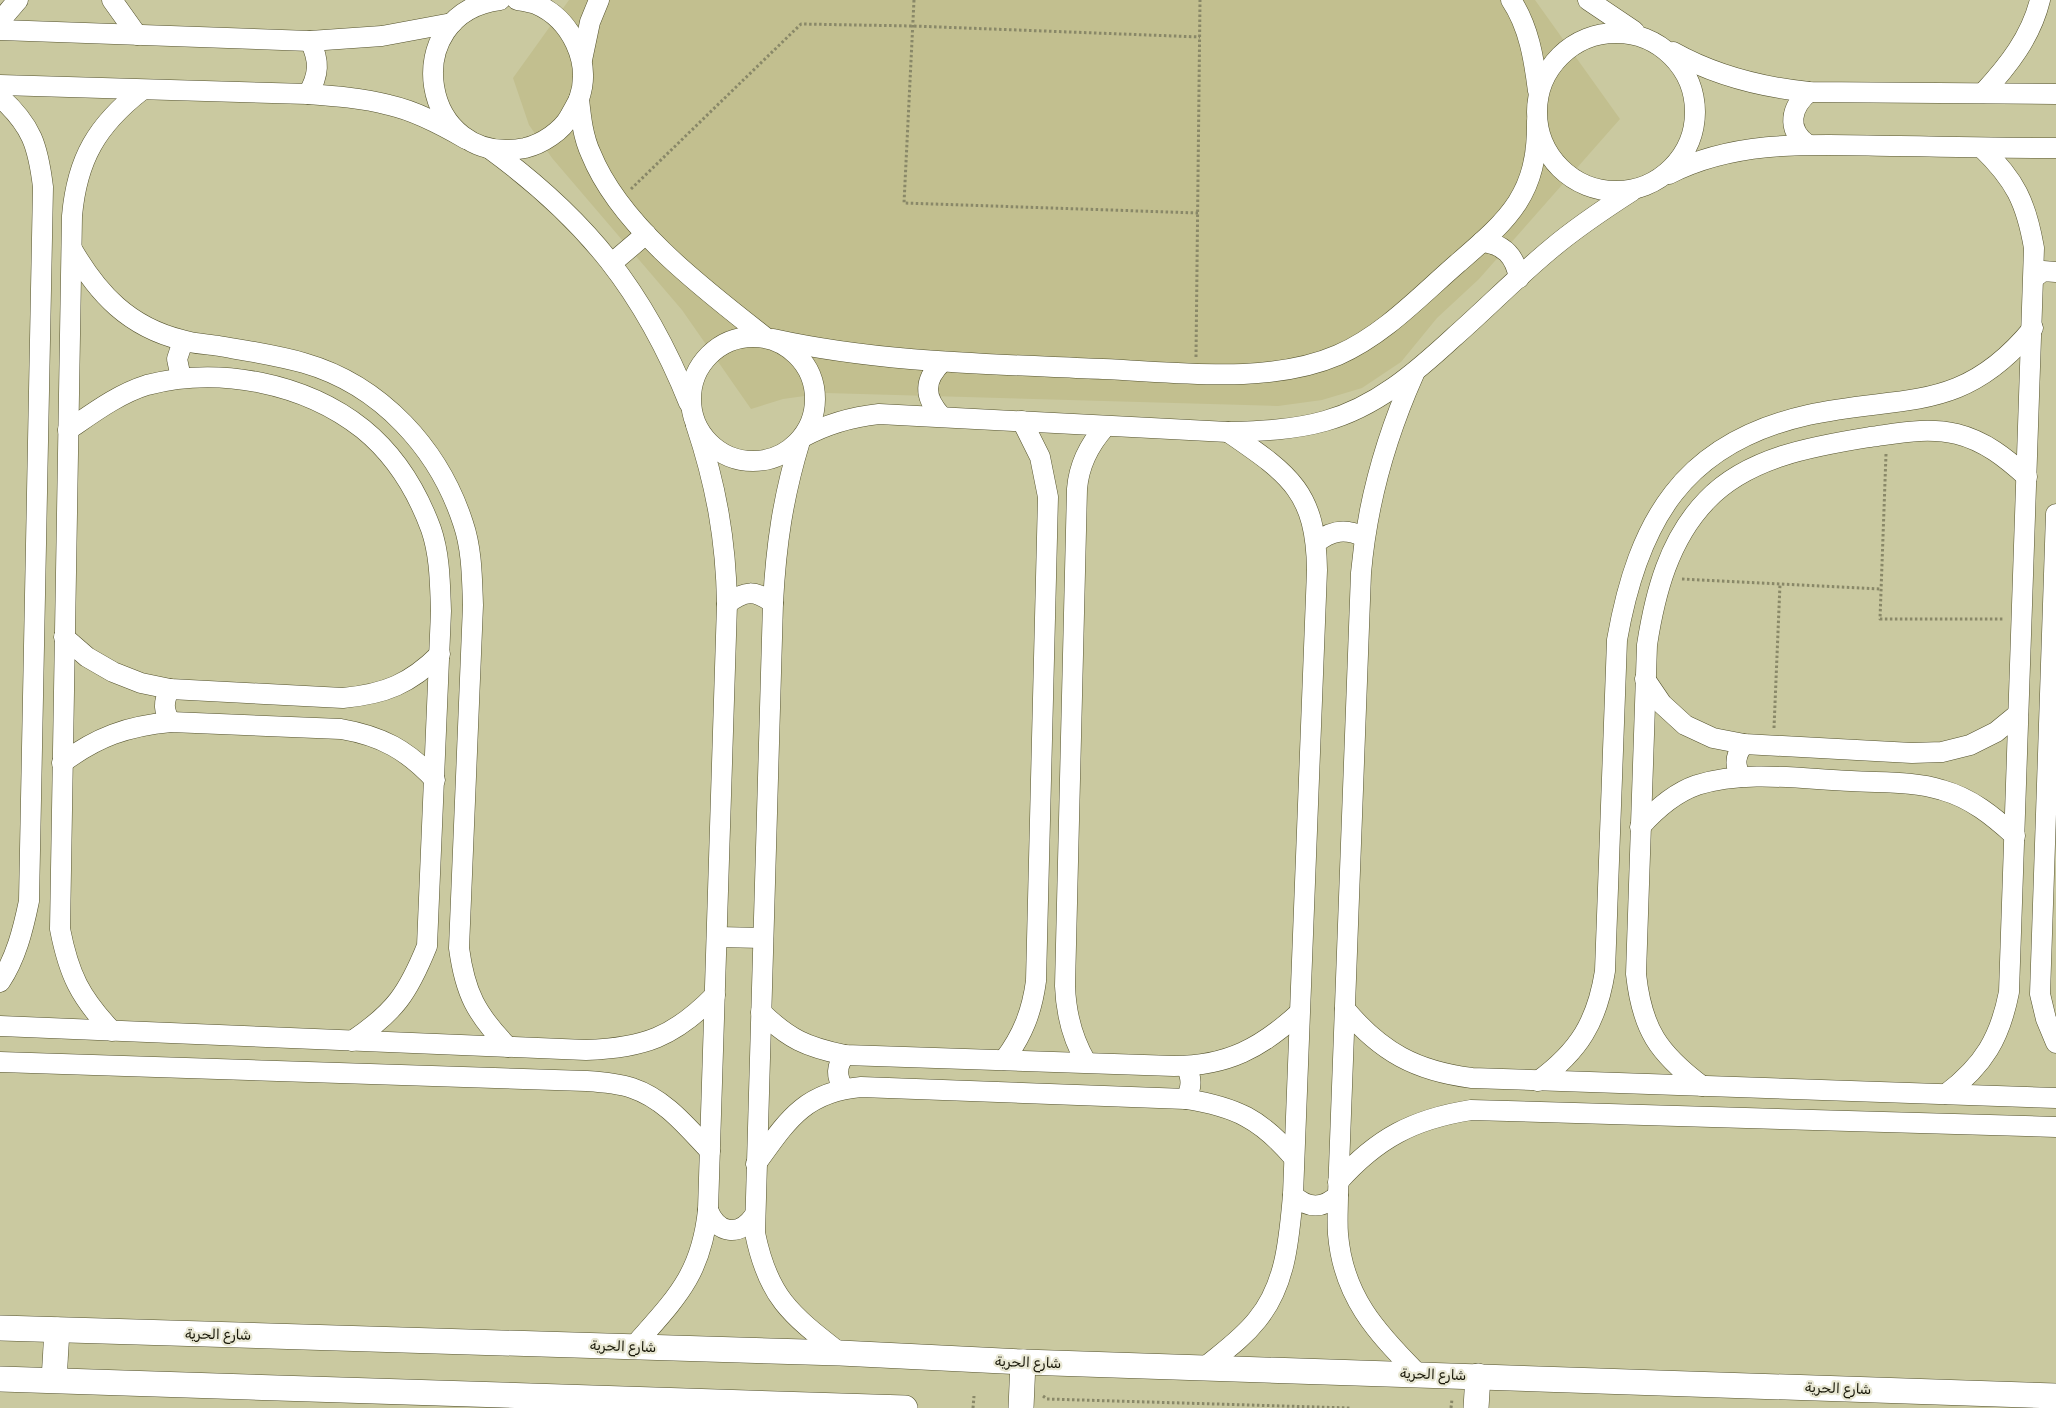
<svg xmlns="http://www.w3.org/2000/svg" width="2056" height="1408" font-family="Rubik,'Noto Sans Arabic',sans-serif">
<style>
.built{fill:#c2bf8f}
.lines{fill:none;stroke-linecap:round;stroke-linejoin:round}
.minor-casing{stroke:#54522d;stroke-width:21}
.tertiary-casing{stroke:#54522d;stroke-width:26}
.path{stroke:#898868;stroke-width:3;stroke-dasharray:2.5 2.5;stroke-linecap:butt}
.minor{stroke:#fff;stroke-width:20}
.tertiary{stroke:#fff;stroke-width:25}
.labels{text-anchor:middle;stroke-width:4.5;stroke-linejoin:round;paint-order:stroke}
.street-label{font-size:14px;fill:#181708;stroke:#e9e8d4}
</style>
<rect width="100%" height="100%" fill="#cac9a0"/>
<polygon class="built" points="569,0 1535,0 1620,119 1479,279 1437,318 1401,362 1362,388 1322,400 1278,406 826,393 783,399 751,409 682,310 552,158 529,125 513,78"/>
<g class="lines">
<defs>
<g id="minor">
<polyline points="112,0 137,35"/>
<path d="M500 0C396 13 420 169 525 148 542 144 562 131 570 116 573 110 577 104 579 99 592 62 571 19 536 4 530 2 523 1 517 0"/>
<path d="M1511 0C1529 27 1534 59 1538 91"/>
<polyline points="1588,0 1634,31"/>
<polyline points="0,21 18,0"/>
<polyline points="0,30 310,41 382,36 452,23"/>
<circle cx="1616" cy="112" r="79"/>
<path d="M1673 52C1716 76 1760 87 1809 92L2056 94"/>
<polyline points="582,60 590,22 599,0"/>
<path d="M0 85 308 94C335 96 362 98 389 105 416 111 442 125 466 139"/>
<path d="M1983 93C2008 66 2031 37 2040 0"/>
<path d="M308 94C319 75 320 61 310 41"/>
<path d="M0 97C32 126 38 146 43 187L29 901C23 930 16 958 0 982"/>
<path d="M579 99C581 118 583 137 591 154 620 226 705 290 765 337"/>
<path d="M1807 144C1786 129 1791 107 1809 92"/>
<path d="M490 149C587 220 644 291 689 403"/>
<path d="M1669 174C1739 138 1820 145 1896 146 1950 147 2003 148 2056 148"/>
<path d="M1482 242C1504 244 1515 256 1519 278"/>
<path d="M72 249C98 294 129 327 182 340 194 344 207 344 219 346 248 351 276 355 304 363 381 385 439 449 463 523 472 549 472 578 473 605L459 948C465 993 476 1014 508 1047"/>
<polyline points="612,263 646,234"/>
<polyline points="2034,278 2043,271 2056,272"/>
<circle cx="753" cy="399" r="62"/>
<path d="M773 339C882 363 992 364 1103 369 1176 372 1269 385 1338 355 1384 335 1421 295 1458 263 1510 218 1538 194 1537 121"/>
<path d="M1414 374C1385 439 1367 503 1361 573L1338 1195C1338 1208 1337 1221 1338 1234 1343 1296 1376 1332 1418 1374"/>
<polyline points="181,378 177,359 183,341"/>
<path d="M941 416C924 397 923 381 942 362"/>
<path d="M68 430C93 413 118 394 147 385 219 366 305 383 363 429 395 455 417 491 431 529 440 555 440 584 441 611L427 946C408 993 395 1012 352 1041"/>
<path d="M803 437C827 424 851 417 879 414L1228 432C1261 431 1293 430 1325 421 1376 407 1416 372 1454 337 1487 308 1518 276 1552 248 1577 227 1604 209 1632 191"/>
<path d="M800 441C783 497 776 545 773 603L755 1233C768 1297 790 1314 840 1353"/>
<polyline points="2056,514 2040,994 2046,1019 2056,1043"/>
<path d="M1316 543C1331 530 1346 528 1364 537"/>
<path d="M727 604C745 590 755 590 773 603"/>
<path d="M64 637 87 657 113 672 141 683 170 689 343 698C385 694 410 684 440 654"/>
<polyline points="1645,679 1662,704 1685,725 1713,738 1744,744 1912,753 1942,752 1970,745 1996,732 2018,714"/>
<path d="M170 689C163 701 163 711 171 722"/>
<path d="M62 763C97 737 127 726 171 722L341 729C382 736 407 750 435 780"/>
<path d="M1741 777C1734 765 1735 755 1744 744"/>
<path d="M1640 827C1656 809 1674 793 1697 785 1746 770 1801 779 1851 781 1881 783 1913 781 1942 790 1971 798 1993 816 2015 836"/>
<polyline points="717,937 763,938"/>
<path d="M1345 1009C1381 1052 1416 1071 1472 1078L2056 1098"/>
<path d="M761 1012C789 1039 806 1047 845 1055L1174 1066C1227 1066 1261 1048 1299 1013"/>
<path d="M0 1026 586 1050C644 1048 674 1037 715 995"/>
<path d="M112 1031C80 997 69 975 60 929L72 216C77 159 97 125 142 90"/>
<path d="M1004 1060C1023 1035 1032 1011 1036 981L1048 497 1040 457 1022 421"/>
<path d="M0 1062 586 1081C601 1082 617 1083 632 1088 665 1099 687 1127 710 1151"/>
<path d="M1086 1062C1072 1038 1066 1014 1065 986L1077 489C1079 464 1089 445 1105 427"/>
<path d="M1538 1081C1579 1051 1597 1022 1605 971L1617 640C1638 521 1683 443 1808 415 1904 394 1962 415 2033 328"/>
<path d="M1702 1086C1658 1053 1642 1029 1636 974L1647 645C1655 593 1669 539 1707 500 1748 457 1814 446 1870 437 1900 433 1927 427 1957 434 1985 441 2006 458 2027 477"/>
<path d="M844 1089C836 1077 836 1066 845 1055"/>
<path d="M1946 1094C1984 1065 2000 1038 2009 992L2034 248C2026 202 2015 180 1982 148"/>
<path d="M1186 1099C1192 1087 1192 1078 1186 1066"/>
<path d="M756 1164C787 1121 804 1092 861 1087L1186 1099C1236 1107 1261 1119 1294 1158"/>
<path d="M1338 1182C1377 1138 1414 1119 1471 1110L2056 1127"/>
<path d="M1293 1195C1308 1209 1323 1209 1338 1195"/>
<path d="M708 1210C718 1234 739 1237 754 1216"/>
<path d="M634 1346C675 1299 701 1276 708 1210L727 604C726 540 716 485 696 425"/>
<path d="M1205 1367C1223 1352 1242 1339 1257 1320 1286 1285 1289 1239 1293 1195L1317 570C1316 491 1289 474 1228 432"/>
</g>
<g id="tertiary">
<polyline points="0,1328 840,1353 1023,1362 2056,1396"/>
<polyline points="0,1379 905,1408"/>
<polyline points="54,1380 57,1330"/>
<polyline points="1021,1408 1023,1362"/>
<polyline points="1476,1408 1478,1376"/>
</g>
</defs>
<use href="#minor" class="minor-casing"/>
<use href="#tertiary" class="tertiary-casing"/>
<g class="path">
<polyline points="914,0 904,203 1198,213"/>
<polyline points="631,189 801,24 913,26 1200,37"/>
<polyline points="1196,357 1200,0"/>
<polyline points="1886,454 1880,619 2004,619"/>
<polyline points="1682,579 1881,589"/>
<polyline points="1774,728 1780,584"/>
<polyline points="1043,1396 1047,1399 1350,1408"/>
<polyline points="973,1408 974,1396"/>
<polyline points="1451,1408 1452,1399"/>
</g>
<use href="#minor" class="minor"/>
<use href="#tertiary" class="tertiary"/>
</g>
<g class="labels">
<g class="street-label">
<text transform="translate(218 1334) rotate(1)" y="5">شارع الحرية</text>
<text transform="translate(623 1346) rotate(2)" y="5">شارع الحرية</text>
<text transform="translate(1028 1362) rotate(2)" y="5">شارع الحرية</text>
<text transform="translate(1433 1374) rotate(2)" y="5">شارع الحرية</text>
<text transform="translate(1838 1388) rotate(2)" y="5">شارع الحرية</text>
</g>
</g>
</svg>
